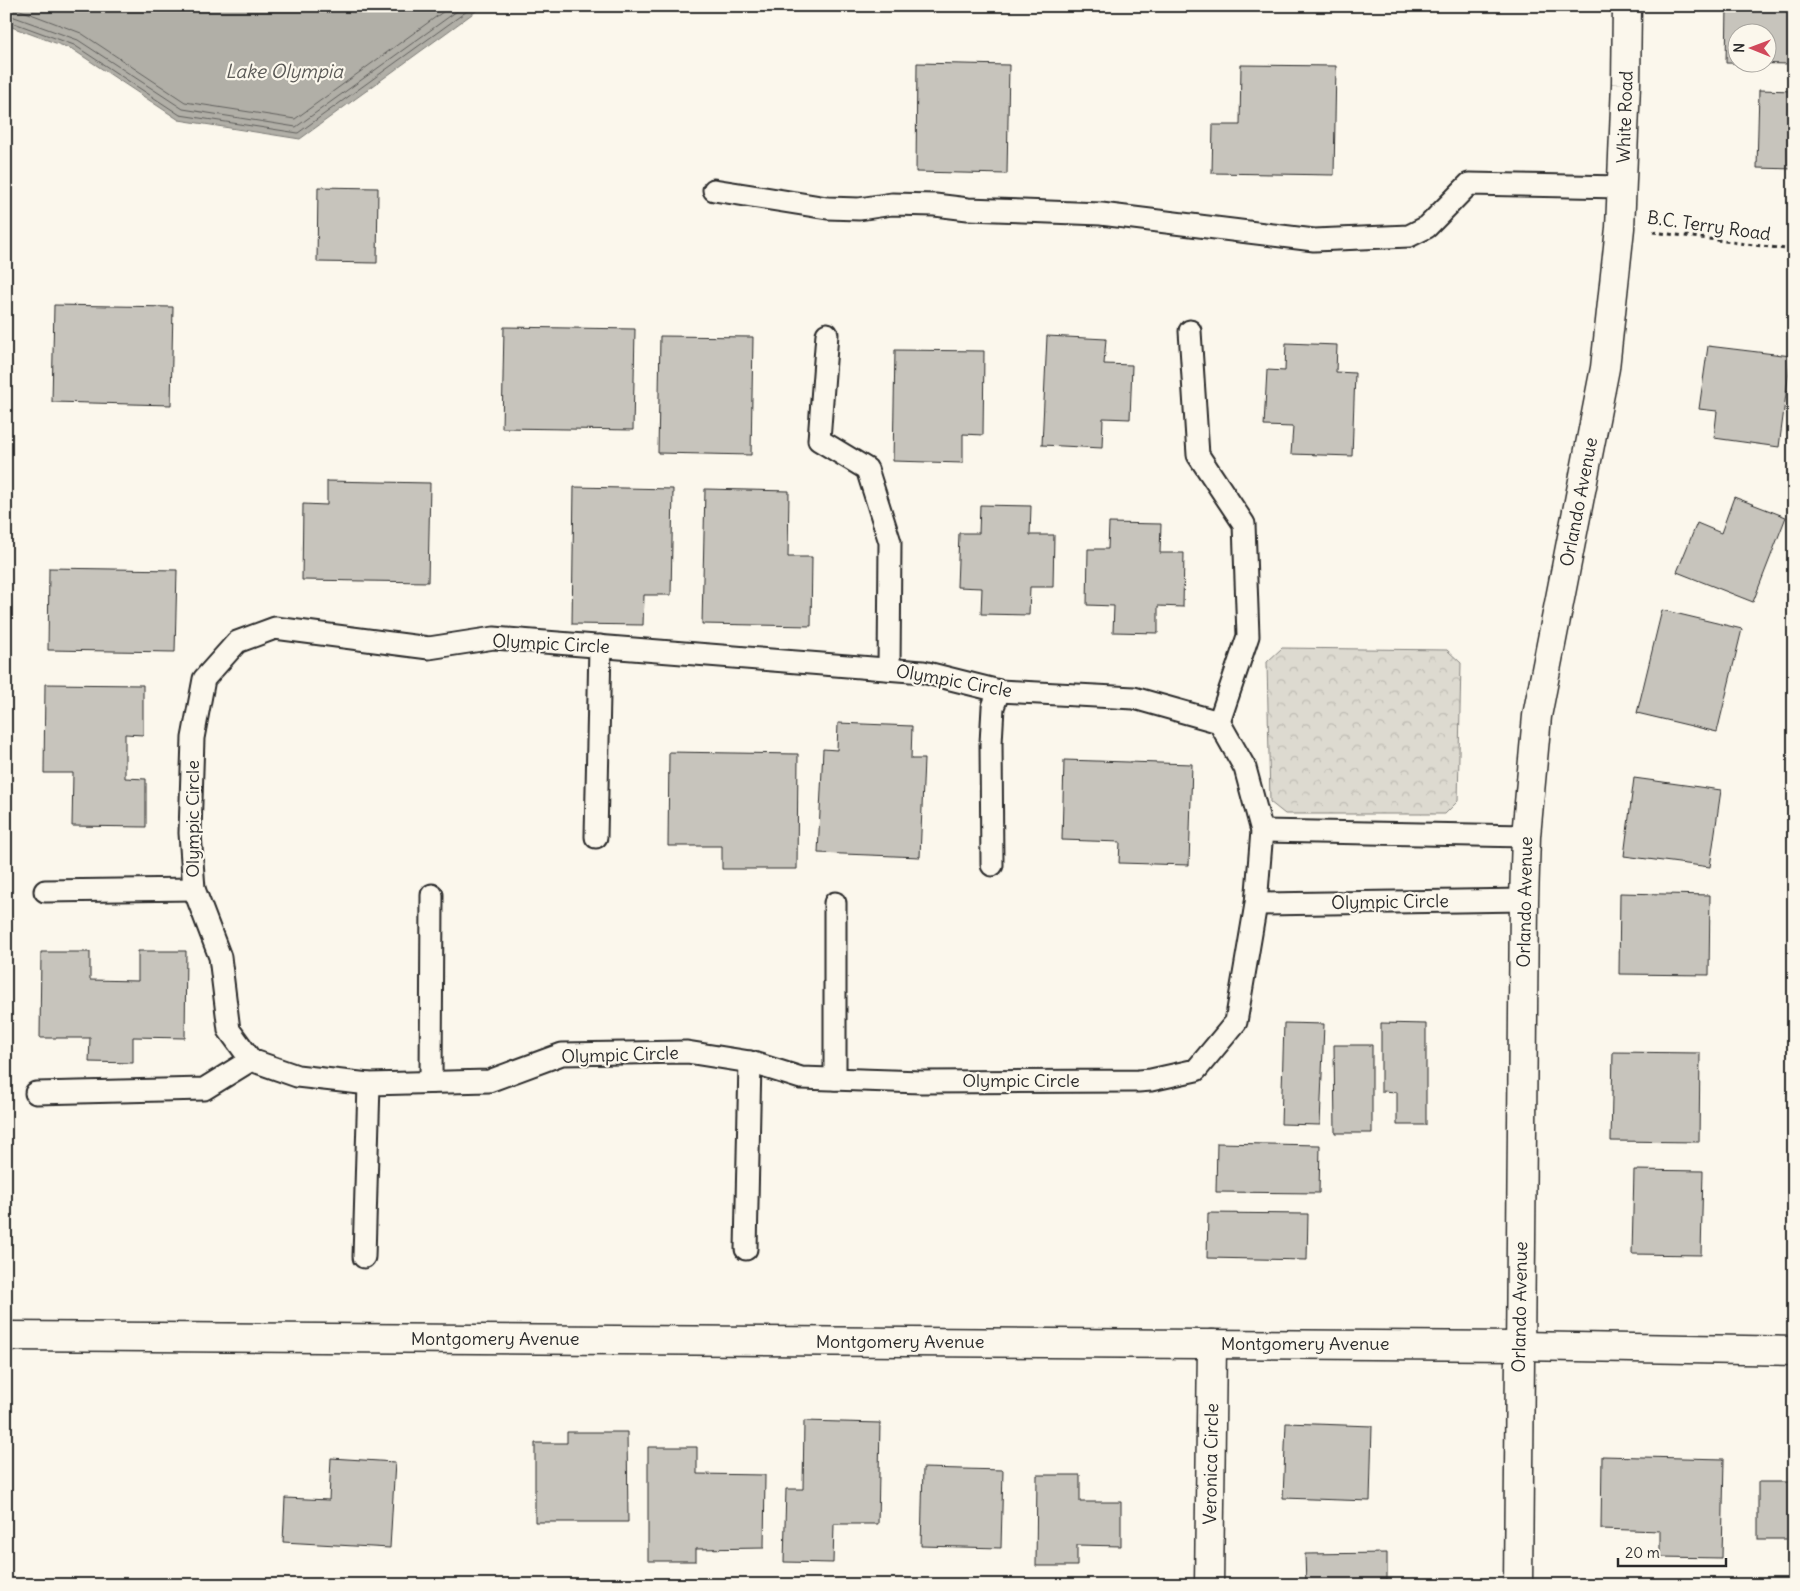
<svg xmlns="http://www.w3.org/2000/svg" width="1800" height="1591" font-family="Delius,sans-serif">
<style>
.park{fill:url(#park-crowns);stroke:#84827e}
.water{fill:#b1afa7;stroke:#7b7a75}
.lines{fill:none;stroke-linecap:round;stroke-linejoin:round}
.shore{stroke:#61605d;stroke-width:1}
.building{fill:#c7c4bc;stroke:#2b2b2b;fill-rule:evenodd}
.lane-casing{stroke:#2b2b2b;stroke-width:25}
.street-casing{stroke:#2b2b2b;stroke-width:31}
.secondary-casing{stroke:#2b2b2b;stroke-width:31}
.path{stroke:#2b2b2b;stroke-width:3;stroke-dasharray:4 4;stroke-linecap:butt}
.lane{stroke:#fbf7ec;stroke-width:21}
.street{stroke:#fbf7ec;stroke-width:28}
.secondary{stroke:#fbf7ec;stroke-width:28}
.labels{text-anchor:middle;stroke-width:4.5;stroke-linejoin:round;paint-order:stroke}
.street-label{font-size:18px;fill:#2b2b2b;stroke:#fbf7ec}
.water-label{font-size:19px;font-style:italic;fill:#5a5956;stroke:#fbf7ec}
</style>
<defs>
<pattern id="park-crowns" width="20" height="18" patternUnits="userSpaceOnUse" patternTransform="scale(1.25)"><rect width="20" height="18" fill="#dddad0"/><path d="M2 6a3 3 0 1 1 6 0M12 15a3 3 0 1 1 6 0" fill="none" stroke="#bebbb3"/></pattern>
</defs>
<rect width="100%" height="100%" fill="#fbf7ec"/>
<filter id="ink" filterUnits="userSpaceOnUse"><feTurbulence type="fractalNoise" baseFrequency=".02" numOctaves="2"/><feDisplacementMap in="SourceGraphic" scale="10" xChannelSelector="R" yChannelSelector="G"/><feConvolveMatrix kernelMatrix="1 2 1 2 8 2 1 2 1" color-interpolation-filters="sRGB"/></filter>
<g filter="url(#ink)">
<polygon class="park" points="1282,648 1447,650 1461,663 1458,801 1445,814 1285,814 1270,802 1267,662"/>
<polygon class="water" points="6,6 483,6 300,139 179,120 72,49 6,25"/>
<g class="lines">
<g class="shore">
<polyline points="6,6 15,8 81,33 185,102 295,119 451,6"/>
<polyline points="6,14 78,40 183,109 296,127 464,6"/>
<polyline points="6,20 74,45 180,115 298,133 474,6"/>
</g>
</g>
<g class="building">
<path d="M1727 6H1794V64L1726 63ZM1738 32H1768V62H1738Z"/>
<polygon points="917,63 1009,65 1007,174 916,172"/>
<polygon points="1241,65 1336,66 1334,175 1212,173 1213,125 1240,125"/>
<polygon points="1759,90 1794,91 1794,169 1757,168"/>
<polygon points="318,187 378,188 377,263 317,262"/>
<polygon points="54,305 173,307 171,405 52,402"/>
<polygon points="504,327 635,329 633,430 502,428"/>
<polygon points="660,336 753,337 751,455 658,453"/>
<polygon points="1047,336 1106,339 1104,364 1132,365 1130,419 1103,418 1102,448 1042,445"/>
<polygon points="1286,343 1337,345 1336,372 1355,373 1352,456 1291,454 1293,427 1264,426 1267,370 1285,371"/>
<polygon points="1708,346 1791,356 1779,447 1714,438 1717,411 1699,409"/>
<polygon points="895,350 984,351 983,435 963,434 963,463 893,461"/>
<polygon points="327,481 430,483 428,582 302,580 303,504 327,505"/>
<polygon points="574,487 673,489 671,595 644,595 643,625 572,624"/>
<polygon points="705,489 789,491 788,557 812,557 811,626 702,624"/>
<polygon points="1734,497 1786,517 1753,602 1677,572 1697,523 1721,533"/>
<polygon points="980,505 1031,506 1030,535 1054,535 1053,587 1030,587 1029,615 981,614 982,588 957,587 959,533 979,533"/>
<polygon points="1109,523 1161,524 1160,553 1184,553 1183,607 1158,606 1158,633 1113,632 1114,606 1087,605 1088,549 1108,549"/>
<polygon points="49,568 177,570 175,652 48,650"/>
<polygon points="1662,610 1742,629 1717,732 1637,713"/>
<polygon points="45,684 143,685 143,735 125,734 125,778 146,779 146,827 72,826 73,773 44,773"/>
<polygon points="838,723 912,726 911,759 924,759 920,857 818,853 823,749 837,750"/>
<polygon points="669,752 798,754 797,869 722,869 722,846 668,846"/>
<polygon points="1064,760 1192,764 1189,865 1119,863 1120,842 1062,840"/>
<polygon points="1634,778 1721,790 1710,867 1624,856"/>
<polygon points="1620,893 1710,895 1709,975 1619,974"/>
<polygon points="138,951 186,951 185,1038 133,1037 133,1063 89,1062 90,1038 40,1038 41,952 90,952 90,980 138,981"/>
<polygon points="1284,1023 1324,1024 1320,1125 1281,1124"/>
<polygon points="1381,1023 1426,1024 1426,1125 1397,1125 1397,1092 1381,1091"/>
<polygon points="1334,1045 1372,1045 1372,1133 1335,1133"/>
<polygon points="1613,1052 1700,1053 1699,1142 1611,1141"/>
<polygon points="1217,1143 1320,1145 1319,1193 1216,1192"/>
<polygon points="1634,1170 1703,1171 1701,1255 1632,1254"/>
<polygon points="1208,1213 1308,1214 1307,1260 1207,1258"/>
<polygon points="804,1421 880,1423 878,1524 834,1524 833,1563 784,1562 786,1489 803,1489"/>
<polygon points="1286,1423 1372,1426 1370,1501 1283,1498"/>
<polygon points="567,1432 627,1432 628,1522 535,1522 535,1443 567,1443"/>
<polygon points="648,1447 697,1447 697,1474 765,1475 764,1548 696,1549 696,1561 648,1561"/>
<polygon points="1602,1456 1724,1459 1722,1558 1660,1557 1660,1531 1601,1529"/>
<polygon points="331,1458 395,1462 390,1548 283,1542 285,1498 329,1500"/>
<polygon points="923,1468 1003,1470 1001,1548 921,1546"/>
<polygon points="1037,1475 1080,1475 1080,1502 1121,1502 1121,1546 1077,1545 1077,1566 1036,1566"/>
<rect x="1758" y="1482" width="36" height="57"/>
<polygon points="1387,1553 1387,1585 1306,1585 1305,1554"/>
</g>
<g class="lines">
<defs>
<g id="lane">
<polyline points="714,190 827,208 859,209 892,204 935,205 968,209 1101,214 1314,240 1409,236 1427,227 1469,184 1622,187"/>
<polyline points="1190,331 1198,455 1244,524 1248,636 1219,722"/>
<polyline points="827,334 819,440 867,469 890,542 889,669"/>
<polygon points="275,628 429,648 494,638 923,672 999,691 1134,698 1219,722 1245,768 1262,831 1256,904 1236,1022 1196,1070 1151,1080 1138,1081 921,1082 801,1078 750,1062 687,1052 562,1054 489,1081 369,1084 297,1076 251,1060 229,1030 220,957 194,889 190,833 193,738 204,679 237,642"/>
<polyline points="1262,831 1526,836"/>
<polyline points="596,837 600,646"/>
<polyline points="992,865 991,743 993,707 999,691"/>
<polyline points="45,891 194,889"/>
<polyline points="1256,904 1524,900"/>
<polyline points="835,1079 835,903"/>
<polyline points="431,1082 432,895"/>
<polyline points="36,1093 204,1089 251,1060"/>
<polyline points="746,1249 750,1062"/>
<polyline points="364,1257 369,1084"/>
</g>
<polyline id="street" points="1209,1585 1212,1344"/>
<g id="secondary">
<polyline points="6,1336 1520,1346 1794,1351"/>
<polyline points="1518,1585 1524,900 1526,836 1537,716 1605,368 1620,228 1626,84 1627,6"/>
</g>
</defs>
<use href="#lane" class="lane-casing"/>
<use href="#street" class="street-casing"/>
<use href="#secondary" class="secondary-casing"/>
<polyline class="path" points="1653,232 1794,250"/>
<use href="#lane" class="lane"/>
<use href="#street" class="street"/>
<use href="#secondary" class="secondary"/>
</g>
</g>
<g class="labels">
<g class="street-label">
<text transform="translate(1625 117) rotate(-88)" y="6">White Road</text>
<text transform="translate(1709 226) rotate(8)" y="6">B.C. Terry Road</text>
<text transform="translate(1579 502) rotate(-79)" y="6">Orlando Avenue</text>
<text transform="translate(551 644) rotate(3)" y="6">Olympic Circle</text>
<text transform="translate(954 681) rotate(10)" y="6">Olympic Circle</text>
<text transform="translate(193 819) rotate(-90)" y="6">Olympic Circle</text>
<text transform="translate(1390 902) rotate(-1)" y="6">Olympic Circle</text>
<text transform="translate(1525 902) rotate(-89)" y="6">Orlando Avenue</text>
<text transform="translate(620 1055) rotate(-2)" y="6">Olympic Circle</text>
<text x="1021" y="1087">Olympic Circle</text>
<text transform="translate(1520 1307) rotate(-89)" y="6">Orlando Avenue</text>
<text x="495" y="1345">Montgomery Avenue</text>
<text x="900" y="1348">Montgomery Avenue</text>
<text x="1305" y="1350">Montgomery Avenue</text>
<text transform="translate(1211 1464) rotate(-89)" y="6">Veronica Circle</text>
</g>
<g class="water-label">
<text x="284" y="78">Lake Olympia</text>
</g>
</g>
<rect width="1800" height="1591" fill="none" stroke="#fbf7ec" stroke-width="25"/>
<rect x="12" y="12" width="1775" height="1566" fill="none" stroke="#2b2b2b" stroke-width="2" filter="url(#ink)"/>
<g transform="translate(1752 48) rotate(271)"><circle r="24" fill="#fbf7ec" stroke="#a8a59f"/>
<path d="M0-4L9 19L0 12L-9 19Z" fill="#d1495b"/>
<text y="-8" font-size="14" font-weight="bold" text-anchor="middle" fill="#2b2b2b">N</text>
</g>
<path d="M1618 1558v8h108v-8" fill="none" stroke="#2b2b2b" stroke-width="2.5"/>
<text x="1625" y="1558" font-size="15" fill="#2b2b2b" stroke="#fbf7ec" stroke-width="4" paint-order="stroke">20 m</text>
</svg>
